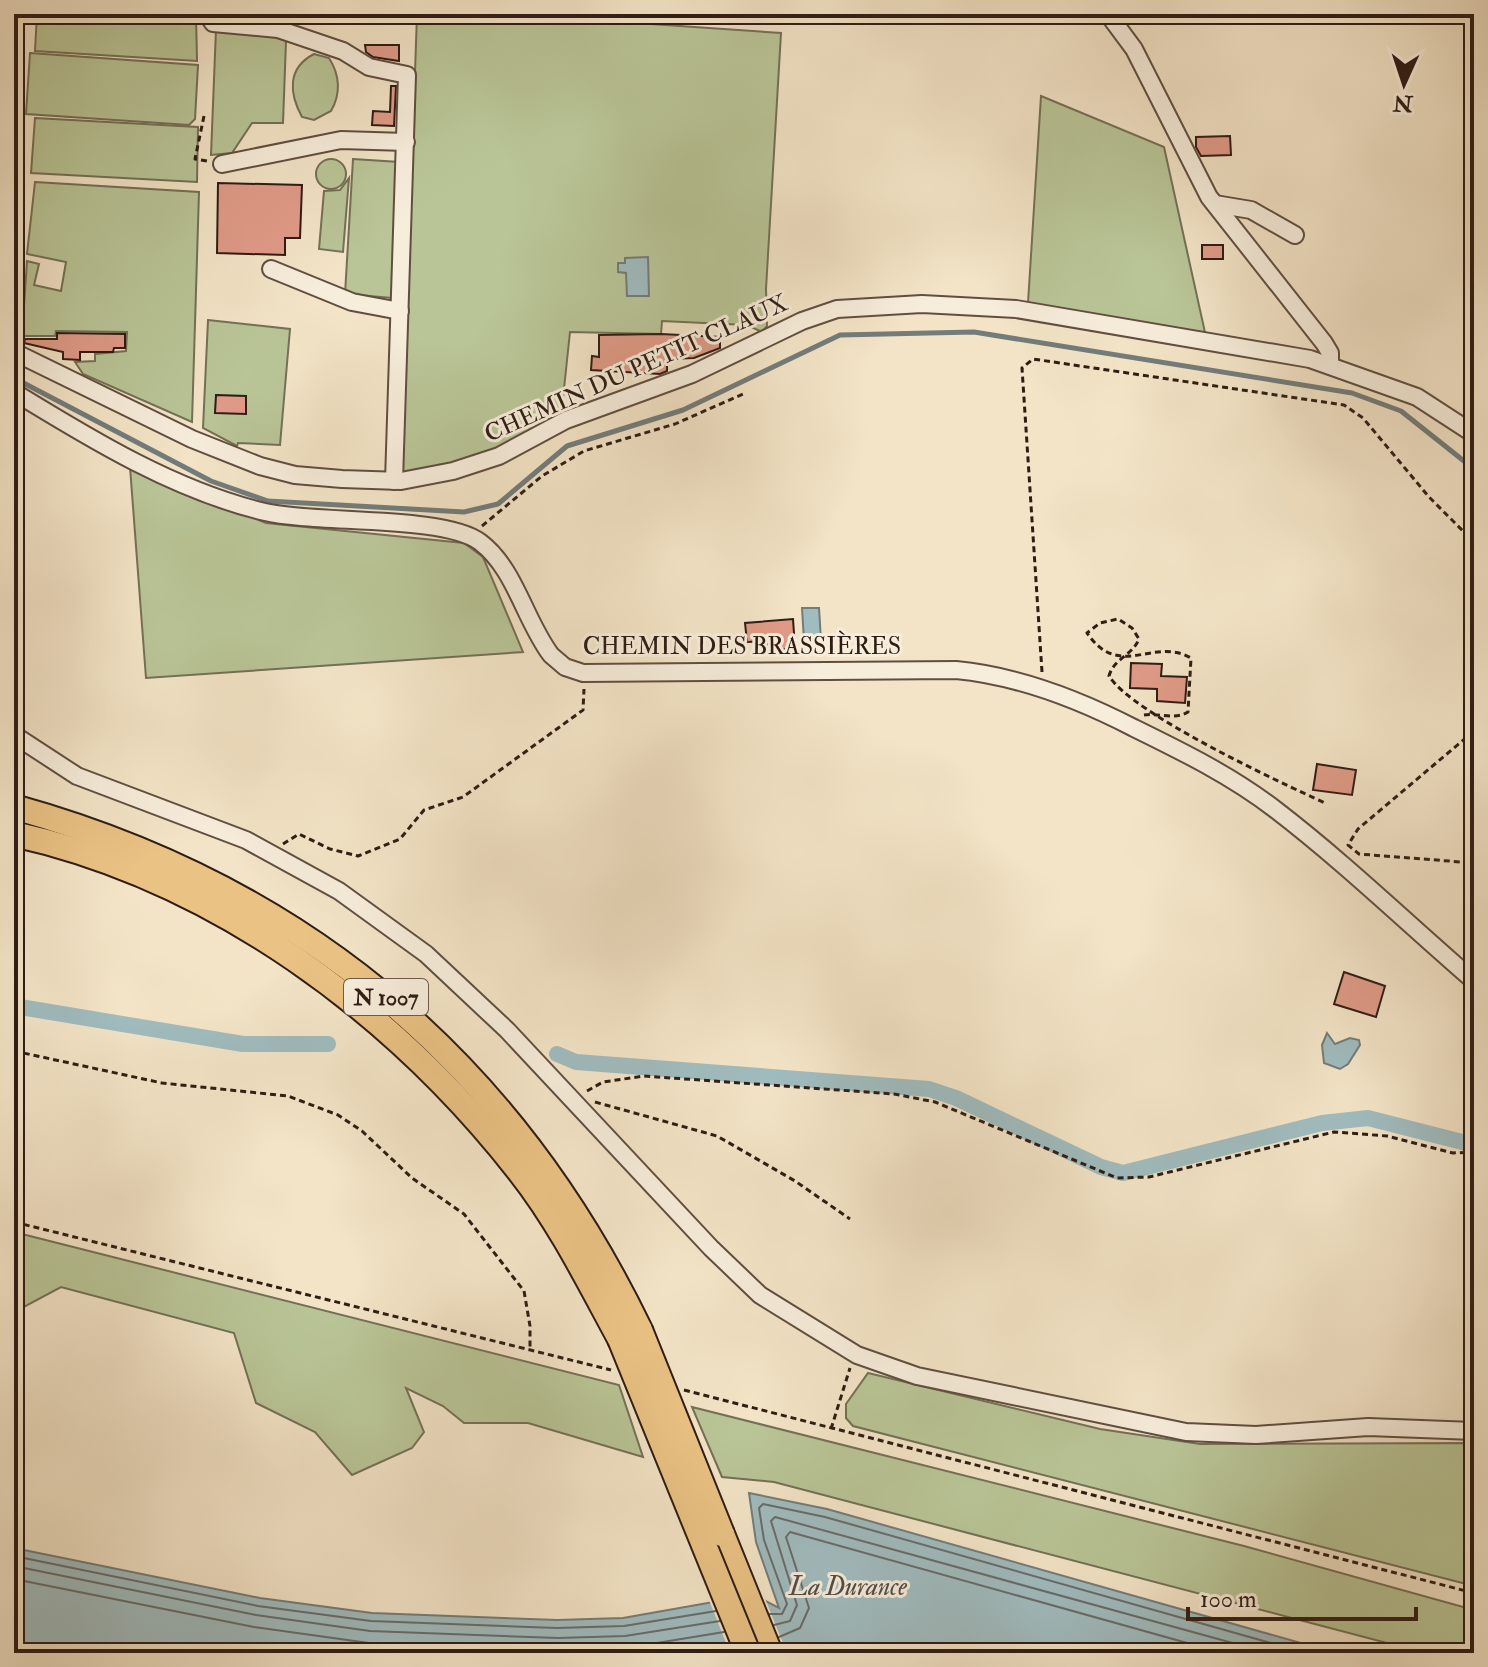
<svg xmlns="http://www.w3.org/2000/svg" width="1488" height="1667" font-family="'IM FELL Double Pica',serif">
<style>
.green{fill:#b9c597;stroke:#747056;stroke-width:2}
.water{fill:#a0bcbf;stroke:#737c7b;stroke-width:2}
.pier{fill:#f3e4c7}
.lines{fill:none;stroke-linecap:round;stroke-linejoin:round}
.shore{stroke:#686c6a;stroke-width:2}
.stream{stroke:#737c7b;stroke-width:5}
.canal{stroke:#a0bcbf;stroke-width:16}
.building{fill:#e09b88;stroke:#2f1c14;stroke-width:2}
.minor-casing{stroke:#604e41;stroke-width:20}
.highway-casing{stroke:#2f1c14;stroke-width:28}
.path{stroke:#2f1c14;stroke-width:3;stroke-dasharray:6 4;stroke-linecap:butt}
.minor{stroke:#f7eddb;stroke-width:16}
.highway{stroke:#eac284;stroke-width:24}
.highway-bridge-casing{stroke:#2f1c14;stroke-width:28;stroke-linecap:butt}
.highway-bridge{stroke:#eac284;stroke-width:24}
.labels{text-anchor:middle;stroke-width:6;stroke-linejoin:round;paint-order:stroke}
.shield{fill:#f7eddb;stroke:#6b5b50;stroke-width:2}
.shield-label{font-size:22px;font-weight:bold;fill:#2f1c14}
.street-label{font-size:24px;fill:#2f1c14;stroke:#f7eddb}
.water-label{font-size:26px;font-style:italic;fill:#514c47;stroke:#f7eddb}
</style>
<rect width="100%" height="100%" fill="#f3e4c7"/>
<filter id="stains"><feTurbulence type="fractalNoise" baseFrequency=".0025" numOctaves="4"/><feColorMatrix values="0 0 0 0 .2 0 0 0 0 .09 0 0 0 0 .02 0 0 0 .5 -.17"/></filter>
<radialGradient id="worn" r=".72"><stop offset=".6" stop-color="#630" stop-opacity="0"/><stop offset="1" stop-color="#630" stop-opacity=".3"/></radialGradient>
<g class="green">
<polygon points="37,14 196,14 197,61 35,51"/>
<polygon points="417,14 506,14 781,33 766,289 767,326 762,332 747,325 662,321 661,334 570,332 561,417 498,452 401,478"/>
<polygon points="216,29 282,34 286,41 283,123 252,123 232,153 211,155"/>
<polygon points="30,53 198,65 195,119 189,125 26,114"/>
<path d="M314 54 329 58C340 75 341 94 331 111L314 120 302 117C289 93 287 68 314 54Z"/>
<polygon points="1041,96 1164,147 1206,337 1028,303"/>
<polygon points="35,118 198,127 197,182 31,173"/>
<polygon points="353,159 399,162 393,298 345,294"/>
<circle cx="331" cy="174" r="15"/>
<polygon points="349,178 343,252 319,249 324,191 340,190"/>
<polygon points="35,182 199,192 192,422 83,374 75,362 95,361 95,354 126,351 127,332 56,331 55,336 22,336 27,261 39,264 34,285 61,291 66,262 27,254"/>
<polygon points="208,320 290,329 280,445 238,443 237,446 203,428"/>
<polygon points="130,467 266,523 464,543 483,557 523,652 146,678"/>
<polygon points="14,1232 619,1385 643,1457 528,1423 464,1423 443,1406 406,1388 424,1432 412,1448 352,1475 315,1432 256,1403 234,1333 61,1287 22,1308 14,1306"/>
<polygon points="868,1373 1100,1429 1200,1444 1474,1443 1474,1586 853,1426 846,1418 846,1404"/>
<polygon points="692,1407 1244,1546 1474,1610 1474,1653 1425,1653 774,1482 722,1477"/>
</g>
<g class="water">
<polygon points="648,257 649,296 627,296 626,273 618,272 618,263 625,263 625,258"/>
<polygon points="802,608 819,608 821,640 804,641"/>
<polygon points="1327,1033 1335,1044 1350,1038 1359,1040 1360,1045 1348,1064 1340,1069 1324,1063 1322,1045"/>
<polygon points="749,1493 827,1509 1336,1653 14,1653 14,1548 260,1598 372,1613 557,1620 623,1618 736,1598 760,1598 779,1608 756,1542"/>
</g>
<polygon class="pier" points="736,1594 764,1596 787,1653 730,1653 709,1600"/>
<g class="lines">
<g class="shore">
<polyline points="14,1556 258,1606 371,1621 557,1628 624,1626 716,1611"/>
<polyline points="14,1566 256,1615 370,1631 558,1638 625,1636 720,1621"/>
<polyline points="14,1579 254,1627 369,1643 558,1650 626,1648 724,1632"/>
<polyline points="769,1614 782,1614 787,1604 764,1540 759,1508 763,1504 825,1517 1306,1653"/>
<polyline points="774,1625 790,1621 797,1605 771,1521 775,1517 1269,1653"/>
<polyline points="779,1637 800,1628 809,1608 786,1537 790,1532 1223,1653"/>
</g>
<polyline class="stream" points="14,378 211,481 268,501 464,512 498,504 567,446 683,410 840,335 974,332 1352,393 1401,411 1474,469"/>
<g class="canal">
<polyline points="14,1006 243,1044 328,1044"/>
<polyline points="557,1054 576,1062 929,1089 956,1098 1101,1167 1123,1173 1322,1123 1368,1118 1474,1145"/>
</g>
</g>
<g class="building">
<polygon points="365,45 399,45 399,61 373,57 366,52"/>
<polygon points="391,86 396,86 394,126 372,125 373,111 390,112"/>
<polygon points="1230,136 1231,155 1201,156 1196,147 1196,137"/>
<polygon points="218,183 302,185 300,238 285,238 285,255 217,253"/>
<rect x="1202" y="245" width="21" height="14"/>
<polygon points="57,333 125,334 125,348 114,348 113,352 80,352 80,360 63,359 63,352 24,343 25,339 57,339"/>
<polygon points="661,334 720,337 720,348 694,358 667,359 667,371 660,374 591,370 592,356 599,357 599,335"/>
<polygon points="216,395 246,396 246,414 215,413"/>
<polygon points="793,619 795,648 768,651 767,641 747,642 745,623"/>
<polygon points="1131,663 1162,664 1161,676 1187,677 1185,703 1157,701 1157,689 1130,688"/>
<polygon points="1317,764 1356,770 1352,795 1313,790"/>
<polygon points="1344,972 1385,986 1376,1017 1334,1004"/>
</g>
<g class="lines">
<defs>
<g id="minor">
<polyline points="207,14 213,23 278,29 343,51 369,67 407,75 394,481"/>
<polyline points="1108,14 1134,49 1209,197 1324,343 1330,353 1330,364"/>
<polyline points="222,164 341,140 406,142"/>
<polyline points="1215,204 1251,210 1295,235"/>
<polyline points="271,269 352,302 400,311"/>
<polyline points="14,352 192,439 260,466 295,475 342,479 401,481 453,471 499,456 566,420 692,374 802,321 837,309 922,304 1016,309 1310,359 1417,397 1474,434"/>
<path d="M14 392C92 440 176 491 265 512 315 524 445 515 480 542 515 568 525 621 551 655L565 667 583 673 956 670C1019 676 1078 699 1134 728 1183 752 1232 776 1276 810 1345 863 1408 924 1474 981"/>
<polyline points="14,735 77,776 246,840 339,891 426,954 507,1030 711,1248 760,1295 857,1355 917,1376 1186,1432 1256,1435 1368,1427 1474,1431"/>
</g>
<g id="highway">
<path d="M14 807C302 887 510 1061 640 1330"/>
<path d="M14 834C216 879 394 1011 520 1172 560 1223 589 1282 620 1339"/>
<polyline points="722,1534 770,1653"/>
</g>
</defs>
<use href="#minor" class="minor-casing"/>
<use href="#highway" class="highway-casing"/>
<g class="path">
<polyline points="204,116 195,159 207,161"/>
<polyline points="482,526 542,476 584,451 675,424 743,394"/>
<polyline points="1042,672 1022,368 1033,359 1344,405 1363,418 1429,497 1474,542"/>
<path d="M1144 715C1158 713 1175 720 1188 712L1191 658C1153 636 1120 681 1087 633L1100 623 1118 619 1132 628 1139 639C1132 656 1114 658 1109 676 1133 714 1279 782 1325 803"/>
<polyline points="1474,731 1358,829 1348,845 1359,854 1474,863"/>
<polyline points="283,844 299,834 330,849 358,856 400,839 424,810 463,797 583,710 584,689"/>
<polyline points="14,1051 162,1083 288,1096 338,1115 362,1131 412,1178 464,1214 524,1291 530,1326 530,1349"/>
<polyline points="587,1091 603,1082 644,1076 894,1094 935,1102 1117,1178 1149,1177 1334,1132 1387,1136 1453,1153 1474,1152"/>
<polyline points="595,1102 717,1136 795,1181 850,1219"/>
<polyline points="14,1222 611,1370"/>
<polyline points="684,1390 1474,1593"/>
<polyline points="831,1429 850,1368"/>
</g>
<use href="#minor" class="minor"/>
<use href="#highway" class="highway"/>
<defs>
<g id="highway-bridge">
<polyline points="640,1330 722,1534"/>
<polyline points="620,1339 748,1653"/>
</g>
</defs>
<use href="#highway-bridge" class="highway-bridge-casing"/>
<use href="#highway-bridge" class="highway-bridge"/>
</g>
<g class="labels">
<rect class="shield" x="344" y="979" width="84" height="36" rx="6"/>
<g class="shield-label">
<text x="386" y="1005">N 1007</text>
</g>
<g class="street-label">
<text transform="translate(636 368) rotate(-24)" y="8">CHEMIN DU PETIT CLAUX</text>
<text x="742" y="654">CHEMIN DES BRASSIÈRES</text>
</g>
<g class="water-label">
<text x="848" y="1595">La Durance</text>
</g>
</g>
<rect width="1488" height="1667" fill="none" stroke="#f3e4c7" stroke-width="48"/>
<rect x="16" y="16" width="1456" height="1635" fill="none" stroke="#2f1c14" stroke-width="4"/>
<rect x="24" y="24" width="1440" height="1619" fill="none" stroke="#2f1c14" stroke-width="2"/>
<g transform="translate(1404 84) rotate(183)" stroke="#f7eddb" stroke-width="6" paint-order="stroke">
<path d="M0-6L14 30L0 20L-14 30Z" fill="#2f1c14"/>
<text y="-12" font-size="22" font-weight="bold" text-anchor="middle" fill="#2f1c14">N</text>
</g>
<path d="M1188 1607v12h228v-12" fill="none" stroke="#2f1c14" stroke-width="4"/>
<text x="1200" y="1607" font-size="24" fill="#2f1c14" stroke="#f7eddb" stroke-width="6" paint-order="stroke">100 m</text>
<rect width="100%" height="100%" filter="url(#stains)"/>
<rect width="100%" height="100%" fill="url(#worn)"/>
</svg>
